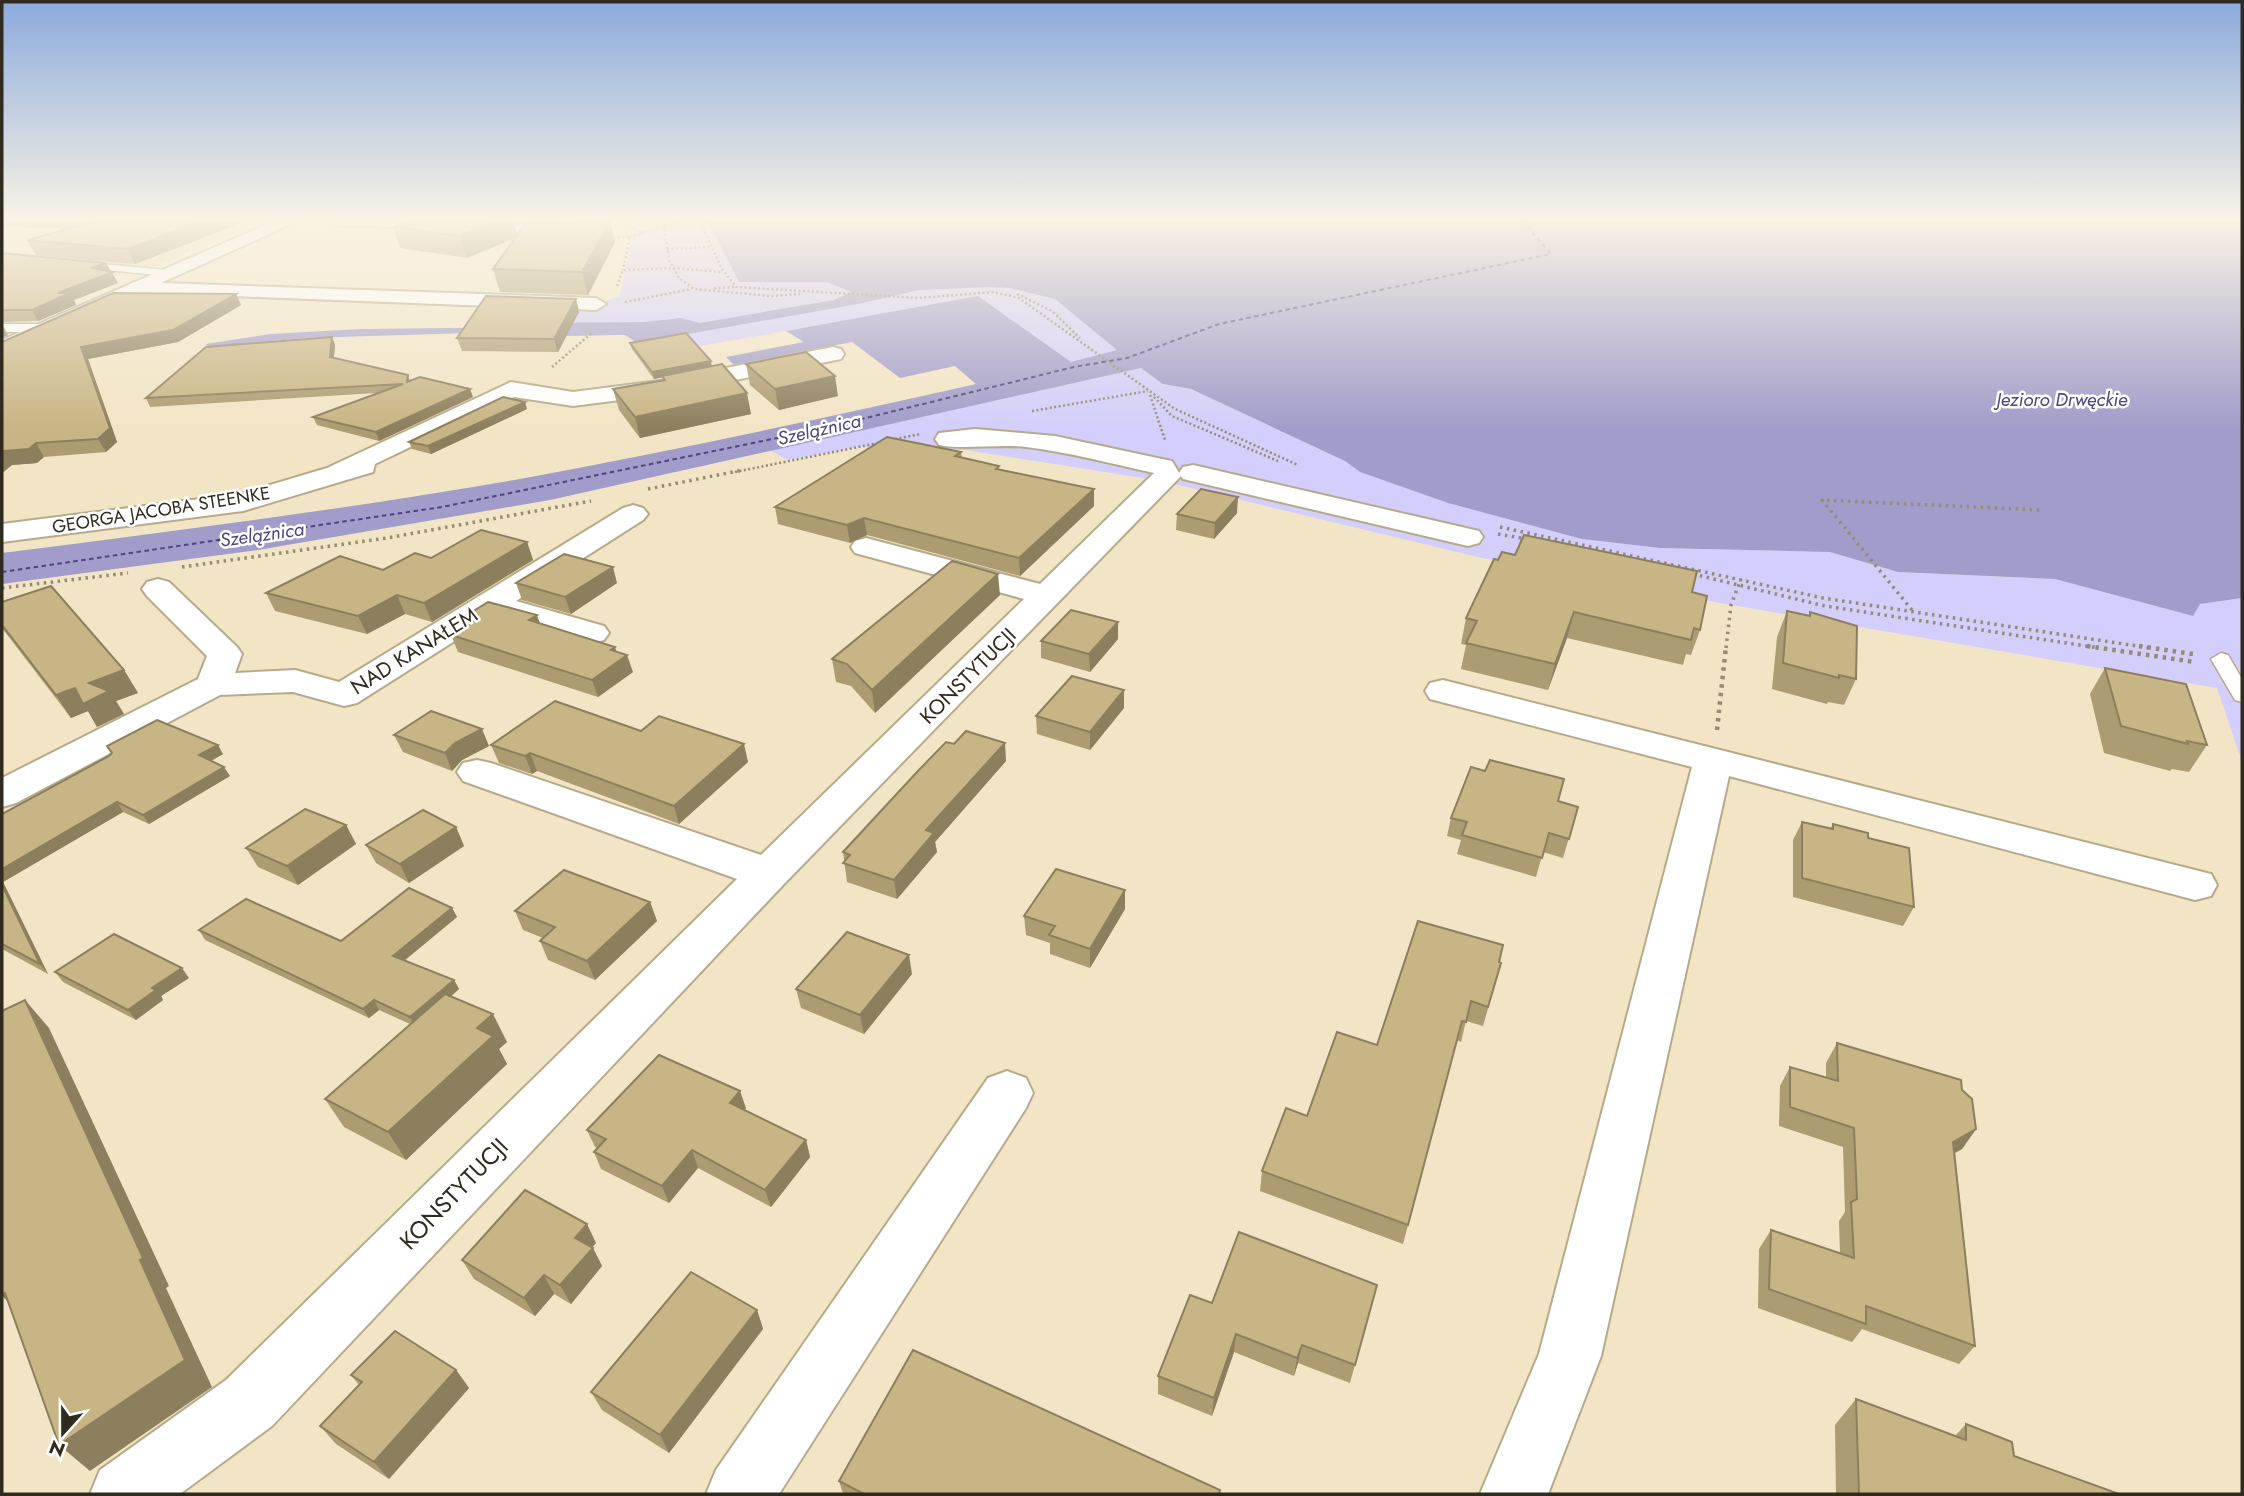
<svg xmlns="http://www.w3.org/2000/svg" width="2244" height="1496" font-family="Jost,sans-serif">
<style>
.built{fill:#e8d8b1}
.green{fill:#d3cefb}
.water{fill:#a19cca}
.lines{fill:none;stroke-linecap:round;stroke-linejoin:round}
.canal{fill:#a19cca;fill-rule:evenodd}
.ferry{stroke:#4f4480;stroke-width:2;stroke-dasharray:4.5 3.5;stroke-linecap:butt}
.lane-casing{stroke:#b6aa8b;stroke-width:3}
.street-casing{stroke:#b6aa8b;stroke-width:4}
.secondary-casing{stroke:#b6aa8b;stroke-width:4}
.path-far2{stroke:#948b74;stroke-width:2.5;stroke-dasharray:2 2.5;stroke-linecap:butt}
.path-far1{stroke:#948b74;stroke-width:3.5;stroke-dasharray:2.5 4.5;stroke-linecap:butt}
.path{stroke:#948b74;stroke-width:4.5;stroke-dasharray:3.5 5;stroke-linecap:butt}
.lane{fill:#fff;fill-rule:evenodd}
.street{fill:#fff;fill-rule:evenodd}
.secondary{fill:#fff;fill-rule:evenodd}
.wall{fill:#ac9c72;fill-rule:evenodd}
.shaded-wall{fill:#8c7f5d}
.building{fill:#c8b585;stroke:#8c7f5d;stroke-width:2}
.labels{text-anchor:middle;stroke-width:5;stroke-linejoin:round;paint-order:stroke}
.far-street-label{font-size:18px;fill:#302b1f;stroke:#fff}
.far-water-label{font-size:19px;font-style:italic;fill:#4f4480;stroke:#fff}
.street-label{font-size:21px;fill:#302b1f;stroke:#fff}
.near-street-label{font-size:24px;fill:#302b1f;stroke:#fff}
</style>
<rect width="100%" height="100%" fill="#f2e5c5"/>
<polygon class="built" points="144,220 266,220 149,268 70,260 132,238"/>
<polygon class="green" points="643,220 707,220 722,243 808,220 2242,220 1163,384 1191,389 1345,461 1360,472 1448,503 1582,539 1660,548 1831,552 1898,572 2055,579 2193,616 2199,604 2242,598 2242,762 2217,688 1731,605 1482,558 1162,481 965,450 857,447 788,460 756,443 1074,367 937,305 659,353 631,331 530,330 526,301 596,304 620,296 633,234"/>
<path class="water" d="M707 220H2242V598L2200 604 2193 616 2055 579 1898 572 1830 552 1660 548 1582 539 1448 503 1360 472 1345 461 1191 389 1163 384 1141 368 550 500 258 550 2 584V553C175 531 348 509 520 479 673 451 824 418 976 384L955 366 900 378 852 342 734 365 726 357 804 342 786 331 978 296 1071 362 1117 350 1055 299 1010 288 988 287 919 290 858 304 637 343 625 335 601 334 604 329 306 338 208 347 206 344 270 334 360 329 607 326 681 318 700 323 834 300 851 292 827 282H739Z"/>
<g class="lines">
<polygon class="canal" points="661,322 669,324 673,329 669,334 512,337 504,335 500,330 504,325 512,323"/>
<polyline class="ferry" points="2,572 442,507 821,429 1074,367 1127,358 1219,324 1551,254 1522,220"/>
<defs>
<g id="lane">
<polygon points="80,262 167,270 172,273 167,276 76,267 75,265"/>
<polygon points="2,324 44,324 50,328 44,332 2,332"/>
<polygon points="2221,653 2228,655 2242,679 2242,702 2235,700 2211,659"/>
</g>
<g id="street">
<polygon points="324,220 470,220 568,229 577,234 568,239 457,229 333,225"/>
<polygon points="134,282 596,298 606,304 596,310 127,292 124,288"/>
<polygon points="833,347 841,349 844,354 841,359 659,395 573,406 514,397 375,464 373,472 243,511 2,542 2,524 240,494 327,468 511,382 573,392 659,381"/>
<path d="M975 429 1055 436 1162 459 1172 461 1181 476 783 885 272 1426 180 1494H90L100 1470 226 1380 737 879 463 781 457 772 463 763 477 760 491 763 761 855 1024 599 855 553 851 547 855 541 866 538 1040 584 1154 473C1112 464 1069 452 1026 447 1000 444 960 450 939 445L935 439 939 433Z"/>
<polygon points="1193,465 1479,531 1483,537 1479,543 1468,546 1183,479 1179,473 1183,467"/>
<polygon points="633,505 643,508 648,514 643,520 516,601 604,626 609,633 604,640 592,643 494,616 357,703 344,706 293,692 220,695 16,803 2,807 2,778 198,679 207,656 147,596 142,589 147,582 158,579 169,582 237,647 242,654 235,673 295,670 339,682 623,508"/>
<polygon points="1443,680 2195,870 2211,874 2217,885 2211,896 2195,900 1729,776 1601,1356 1548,1494 1480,1494 1539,1354 1692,767 1430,699 1425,691 1430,683"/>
<polygon points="1007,1071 1026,1078 1033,1093 1026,1108 779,1494 706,1494 716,1470 988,1078"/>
</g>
<polygon id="secondary" points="277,220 300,220 2,355 2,340"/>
</defs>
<use href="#lane" class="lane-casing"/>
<use href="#street" class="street-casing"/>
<use href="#secondary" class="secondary-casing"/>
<g class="path-far2">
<polyline points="663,220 669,260 679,278 694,289 771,296 800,294"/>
<polyline points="699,220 722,269 736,287 918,298 994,292 1019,298 1175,409 1298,465"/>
<polyline points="624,226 645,233"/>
<polyline points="630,237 689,220"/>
<polyline points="609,238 630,237 623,270"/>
<polyline points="667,249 711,247"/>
<polyline points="617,286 623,270 672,268 723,272"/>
<polyline points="714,288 736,287"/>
<polyline points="1017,294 1052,311 1080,338"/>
<polyline points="625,302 692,289"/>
<polyline points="552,367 593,332"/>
<polyline points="1150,395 1165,440"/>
<polyline points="1154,397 1172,416 1278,461"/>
<polyline points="1032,411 1148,391"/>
<polyline points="895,439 921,434"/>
<polyline points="735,472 883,442"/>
</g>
<g class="path-far1">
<polyline points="648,489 743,470"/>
<polyline points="1500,527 1823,598 2150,648"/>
<polyline points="1498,534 1527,539"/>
<polyline points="182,567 387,538 591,501"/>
<polyline points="1693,574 1825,606 2099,648"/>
<polyline points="2,588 128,573"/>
<polyline points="1912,610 1822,500 2040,510"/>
<polyline points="1726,648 1731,605 1741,579"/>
</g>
<g class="path">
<polyline points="2087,646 2194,662"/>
<polyline points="2139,646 2193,654"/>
<polyline points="1717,730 1726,646"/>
</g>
<use href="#lane" class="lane"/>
<use href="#street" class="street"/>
<use href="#secondary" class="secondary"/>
</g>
<g class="wall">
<polygon points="2,220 249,220 135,264 36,255 27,240 69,229 2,226"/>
<path d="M414 220H555V222L553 223 610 221 615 242 588 295 500 292 493 269 515 238 467 258 400 248 393 227ZM513 221 538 224 517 235Z"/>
<polygon points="2,253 106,263 118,283 74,300 76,305 38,321 2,322"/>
<polygon points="236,294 241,305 178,342 88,359 117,442 106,452 44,457 37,463 12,465 2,473 2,342"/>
<polygon points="576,299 579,312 558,352 462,351 457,338"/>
<polygon points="332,337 335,345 334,358 408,375 410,381 473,397 379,441 317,425 313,417 376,393 150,407 146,398"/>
<polygon points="630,343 712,366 751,414 640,438 619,410 613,389 663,380 662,377 654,379 632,349"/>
<polygon points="746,364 838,396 779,410 750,385"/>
<polygon points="527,409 431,454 412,449 409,442"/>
<polygon points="961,452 962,458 1000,469 1094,489 1094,506 1020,576 867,535 850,543 778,524 775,507"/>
<polygon points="1237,513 1214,539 1176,530 1177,514"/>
<polygon points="527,542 533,560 432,622 405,614 367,634 275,611 266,593 383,570 431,558"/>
<polygon points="516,583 617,583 571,614 522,600"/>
<polygon points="1692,592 1700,630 1691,655 1686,654 1683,665 1567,638 1548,690 1461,669 1466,645 1461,644 1466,618"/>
<polygon points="1000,595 875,713 851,686 836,682 832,659"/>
<polygon points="2,602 124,670 138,693 116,701 124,714 97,727 88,711 71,718 2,628"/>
<polygon points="1787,611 1809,616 1810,612 1856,679 1844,705 1828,702 1827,704 1772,689 1777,637"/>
<polygon points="464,617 540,623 616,651 633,672 598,697 458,652 451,635 467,625"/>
<polygon points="1118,639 1090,672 1041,658 1041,641"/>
<polygon points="2105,668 2207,745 2189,772 2172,769 2170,771 2104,753 2090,694"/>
<polygon points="1124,690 1124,708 1090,750 1037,734 1036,716"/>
<polygon points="641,731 748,762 679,824 537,771 532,774 499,763 491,745"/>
<polygon points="394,735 489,746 462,760 452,771 403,752"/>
<polygon points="107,746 223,754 211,761 230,776 149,824 123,812 3,882 48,974 2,949 2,814 109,756 112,754"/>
<polygon points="1006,761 935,842 937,852 897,899 847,882 843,852"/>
<polygon points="1558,801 1578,807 1563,858 1543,852 1536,877 1457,854 1461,840 1447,836 1451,818"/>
<polygon points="1802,822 1830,829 1833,824 1868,838 1914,907 1903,926 1793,897 1793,840"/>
<polygon points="346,825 356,844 298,885 258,867 246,848"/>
<polygon points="456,827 464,846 409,883 376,863 366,845"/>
<polygon points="650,902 657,921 595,980 548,960 540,941 543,938 523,930 515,911"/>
<polygon points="452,908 457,917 404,960 454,980 459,989 451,996 507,1042 499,1049 507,1064 406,1160 344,1127 325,1099 410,1024 379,1010 369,1018 205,940 199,930 341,941"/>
<polygon points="1125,909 1090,968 1050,954 1050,943 1026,935 1024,916"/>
<polygon points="1499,962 1501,963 1483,1026 1466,1021 1461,1042 1457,1040 1403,1244 1260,1191 1262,1171 1307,1116 1377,1045"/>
<polygon points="55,972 189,978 161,996 163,1000 136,1020 63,982"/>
<polygon points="912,974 864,1034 801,1008 796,989"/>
<polygon points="1837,1043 1962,1090 1976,1129 1962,1149 1955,1153 1975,1346 1959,1364 1862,1329 1852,1342 1758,1308 1759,1249 1771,1230 1840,1253 1839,1221 1845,1212 1843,1147 1779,1126 1780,1086 1790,1067 1826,1078 1826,1063"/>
<polygon points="746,1108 744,1110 806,1140 810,1157 771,1207 698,1168 669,1203 601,1169 594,1152 597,1148 595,1147 587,1130"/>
<polygon points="596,1243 592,1247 602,1266 571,1304 554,1294 535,1316 474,1279 462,1260"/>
<polygon points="1212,1303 1372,1303 1350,1383 1298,1363 1294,1376 1234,1352 1212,1416 1158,1394 1158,1376"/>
<polygon points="757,1310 763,1329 669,1453 602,1410 591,1392"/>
<polygon points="456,1370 469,1388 389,1479 336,1444 320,1426 359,1385 351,1375"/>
<polygon points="1856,1399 1955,1436 1966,1424 2014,1456 2119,1494 1836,1494 1835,1425"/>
<polygon points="839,1481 1220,1490 1220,1494 843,1494"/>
</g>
<g class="shaded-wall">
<polygon points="204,220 249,220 135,264 128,249"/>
<polygon points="501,220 513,220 518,237 467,258 460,236"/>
<polygon points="548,220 555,220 555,222 549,225"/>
<polygon points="610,221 615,242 588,295 582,272"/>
<polygon points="106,263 118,283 74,300 76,305 38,321 32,310 58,293 91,268"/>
<polygon points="236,294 241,305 178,342 88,359 117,442 106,452 98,439 81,347"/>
<polygon points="576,299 579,312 558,352 554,339"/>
<polygon points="2,324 8,335 2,338"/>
<polygon points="332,337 335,345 333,365 330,357"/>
<polygon points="711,361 712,368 654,379 652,372"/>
<polygon points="835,376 838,396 779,410 775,389"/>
<polygon points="470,389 473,397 379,441 376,432"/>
<polygon points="747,393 751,414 640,438 635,417"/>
<polygon points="525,402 527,409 431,454 428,446"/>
<polygon points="36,443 44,457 37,463 12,465 2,473 2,453 4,451"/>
<polygon points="1094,489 1094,506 1020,576 1019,558"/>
<polygon points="1238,497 1237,513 1214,539 1215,523"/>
<polygon points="864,518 867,535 850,543 847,525"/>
<polygon points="527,542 533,560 432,622 424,603"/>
<polygon points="613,567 617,583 571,614 565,597"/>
<polygon points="998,574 1000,595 875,713 872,690"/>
<polygon points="397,595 405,614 367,634 358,616"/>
<polygon points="1574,612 1567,638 1548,690 1555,664"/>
<polygon points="537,615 543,632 529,620"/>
<polygon points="1118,622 1118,639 1090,672 1089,654"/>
<polygon points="615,647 619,661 627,655 633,672 598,697 592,680 611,650"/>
<polygon points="124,670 138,693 116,701 124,714 97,727 88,711 71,718 56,695"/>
<polygon points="1124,690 1124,708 1090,750 1090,732"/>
<polygon points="482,729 489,746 462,760 452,771 445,753 455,743"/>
<polygon points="1005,743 1006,761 935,842 937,852 897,899 894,880 926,830"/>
<polygon points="744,744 748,762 679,824 674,806"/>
<polygon points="218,745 223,754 204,765 199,755"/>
<polygon points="530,753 537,771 532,774 525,756"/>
<polygon points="224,767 230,776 149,824 143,815"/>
<polygon points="117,802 123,812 3,882 48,974 40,964 2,885 2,869"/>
<polygon points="346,825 356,844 298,885 287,866"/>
<polygon points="456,827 464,846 409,883 400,864"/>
<polygon points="1125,890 1125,909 1090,968 1090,949"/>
<polygon points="650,902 657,921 595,980 587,961"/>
<polygon points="452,908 457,917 398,966 393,956"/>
<polygon points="909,955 912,974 864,1034 860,1015"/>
<polygon points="182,968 189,978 161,996 163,1000 136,1020 128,1010 152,988"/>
<polygon points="454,980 459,989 416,1027 410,1017"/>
<polygon points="25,1000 49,1028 169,1286 166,1288 212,1387 90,1471 59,1445 140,1260"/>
<polygon points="374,1000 379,1010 369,1018 363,1009"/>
<polygon points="493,1014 507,1042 499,1049 507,1064 406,1160 388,1132 477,1028"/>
<polygon points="740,1091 746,1108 735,1120 730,1103"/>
<polygon points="1976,1129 1962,1149 1940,1161 1953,1142"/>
<polygon points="806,1140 810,1157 771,1207 765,1190"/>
<polygon points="692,1150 698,1168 669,1203 662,1186"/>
<polygon points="587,1224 596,1243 584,1257 575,1238"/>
<polygon points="593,1248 602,1266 571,1304 560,1285"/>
<polygon points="544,1275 554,1294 535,1316 524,1298"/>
<polygon points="5,1293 30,1322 2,1296 2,1294"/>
<polygon points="757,1310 763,1329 669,1453 660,1435"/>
<polygon points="1236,1334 1234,1352 1212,1416 1214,1398"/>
<polygon points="1302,1345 1298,1363 1294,1376 1297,1358"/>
<polygon points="456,1370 469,1388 389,1479 374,1462"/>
</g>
<g class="building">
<polygon points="101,220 204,220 128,249 27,240"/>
<polygon points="414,220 501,220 460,236 393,227"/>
<polygon points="610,221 582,272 493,269 525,224"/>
<polygon points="2,253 106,263 91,268 113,272 58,293 70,293 32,310 2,310"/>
<polygon points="113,293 236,294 173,330 81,347 110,428 98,439 36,443 29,449 4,451 2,453 2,342"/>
<polygon points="486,296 576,299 554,339 457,338"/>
<polygon points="686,333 711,361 652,372 630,343"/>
<polygon points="332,337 330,357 408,375 407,382 420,377 470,389 376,432 313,417 403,384 146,398 206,347"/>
<polygon points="806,352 835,376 775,389 746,364"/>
<polygon points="722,364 747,393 635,417 613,389 665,380 662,376"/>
<polygon points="503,397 525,402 428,446 409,442"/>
<polygon points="887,437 961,452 955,456 999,466 996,469 1094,489 1019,558 864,518 847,525 775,507"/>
<polygon points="1201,489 1238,497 1215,523 1177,514"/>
<polygon points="481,530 527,542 424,603 397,595 358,616 266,593 340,556 383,570 415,553 431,558"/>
<polygon points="1524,535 1697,571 1692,592 1707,596 1700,630 1694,628 1691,640 1574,612 1555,664 1466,643 1477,621 1466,618 1494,559 1498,560 1502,552 1515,555"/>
<polygon points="564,554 613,567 565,597 516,583"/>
<polygon points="952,561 998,574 872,690 847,664 832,659"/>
<polygon points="51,586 124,670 89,683 109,691 83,704 75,688 56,695 2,625 2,602"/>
<polygon points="488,602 537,615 529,620 615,647 611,650 627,655 592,680 451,635 475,620 464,617"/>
<polygon points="1071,610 1118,622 1089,654 1041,641"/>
<polygon points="1787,611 1810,616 1810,612 1857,626 1856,679 1839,675 1839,678 1783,663"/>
<polygon points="2105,668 2186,684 2207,745 2187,741 2188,744 2121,726"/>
<polygon points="1072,676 1124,690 1090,732 1036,716"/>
<polygon points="555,701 641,731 659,716 744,744 674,806 530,753 525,756 491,745"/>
<polygon points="431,711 482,729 455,743 445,753 394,735"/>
<polygon points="157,720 218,745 199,755 224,767 143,815 117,802 2,869 2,814 109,756 112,753 107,746"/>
<polygon points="966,731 1005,743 926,830 934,833 894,880 843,863 850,855 843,852 917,772 946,742 954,744"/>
<polygon points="1490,760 1564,779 1558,801 1578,807 1569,839 1549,833 1542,858 1462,835 1467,822 1451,818 1471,767 1485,771"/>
<polygon points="305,809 346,825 287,866 246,848"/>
<polygon points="423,810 456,827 400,864 366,845"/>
<polygon points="1802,822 1833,829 1833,824 1868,833 1868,838 1909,848 1914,907 1802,878"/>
<polygon points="1056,869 1125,890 1090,949 1049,935 1055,926 1024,916"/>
<polygon points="564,870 650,902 587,961 540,941 555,927 515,911"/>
<polygon points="2,885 40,964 2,944"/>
<polygon points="409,888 452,908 393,956 454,980 410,1017 374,1000 363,1009 199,930 246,899 341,941"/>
<polygon points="1418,921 1503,945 1499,962 1501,963 1488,1007 1471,1001 1466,1022 1462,1021 1408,1225 1262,1171 1286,1108 1307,1116 1337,1032 1377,1045"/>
<polygon points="847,932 909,955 860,1015 796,989"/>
<polygon points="114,934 182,968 152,988 156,990 128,1010 55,972"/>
<polygon points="445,994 493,1014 477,1028 493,1036 388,1132 325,1099"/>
<polygon points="25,1000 143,1258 140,1260 185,1360 59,1445 5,1293 2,1294 2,1011"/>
<polygon points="1837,1043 1961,1080 1962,1090 1972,1099 1976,1129 1953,1142 1975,1346 1866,1306 1866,1324 1769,1289 1771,1230 1854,1258 1851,1202 1857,1199 1854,1128 1790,1107 1790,1067 1838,1081"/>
<polygon points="659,1055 740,1091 730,1103 806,1140 765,1190 692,1150 662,1186 594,1152 606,1139 587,1130"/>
<polygon points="525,1190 587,1224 575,1238 593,1248 560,1285 544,1275 524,1298 462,1260"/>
<polygon points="1239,1232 1377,1285 1355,1365 1302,1345 1297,1358 1236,1334 1214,1398 1158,1376 1190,1295 1212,1303"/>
<polygon points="691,1272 757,1310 660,1435 591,1392"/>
<polygon points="395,1331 456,1370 374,1462 320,1426 362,1382 351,1375"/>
<polygon points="913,1350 1220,1490 1219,1494 864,1494 839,1481"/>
<polygon points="1856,1399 1966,1440 1966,1424 2012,1442 2014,1456 2119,1494 1859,1494"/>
</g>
<linearGradient id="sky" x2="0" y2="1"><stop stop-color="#8baadc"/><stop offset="0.51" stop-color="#f9f3e5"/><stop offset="1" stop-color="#f9f3e5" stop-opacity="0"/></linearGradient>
<rect width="2244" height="429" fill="url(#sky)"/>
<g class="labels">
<g class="far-street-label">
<text transform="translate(161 510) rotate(-9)" y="6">GEORGA JACOBA STEENKE</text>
</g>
<g class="far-water-label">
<text x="2062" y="406">Jezioro Drwęckie</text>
<text transform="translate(819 429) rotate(-13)" y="7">Szelążnica</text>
<text transform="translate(262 534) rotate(-8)" y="7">Szelążnica</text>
</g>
<g class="street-label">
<text transform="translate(414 651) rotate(-32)" y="7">NAD KANAŁEM</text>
<text transform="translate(968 676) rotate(-45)" y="7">KONSTYTUCJI</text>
</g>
<g class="near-street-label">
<text transform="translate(454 1194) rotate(-46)" y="8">KONSTYTUCJI</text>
</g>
</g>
<rect width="2244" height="1496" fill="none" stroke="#302b1f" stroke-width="7"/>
<g transform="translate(63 1433) rotate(201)" stroke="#ffffff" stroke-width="5" paint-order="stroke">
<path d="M0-5L12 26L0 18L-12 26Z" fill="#302b1f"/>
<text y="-10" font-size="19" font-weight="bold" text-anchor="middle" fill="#302b1f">N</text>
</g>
</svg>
